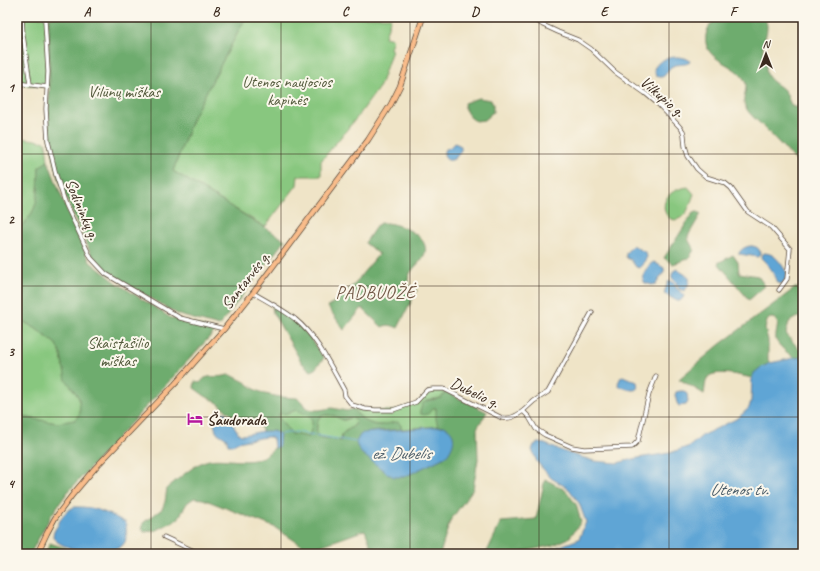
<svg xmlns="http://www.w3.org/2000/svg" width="820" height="571" font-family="Caveat,sans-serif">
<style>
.green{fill:#88c77f;stroke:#62784e}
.forest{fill:#6eac6e;stroke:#546b46;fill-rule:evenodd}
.water{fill:#5fa5d5;stroke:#4d687a}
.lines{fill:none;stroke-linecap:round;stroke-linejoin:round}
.stream{stroke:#5fa5d5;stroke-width:1}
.minor-casing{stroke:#564637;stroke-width:5}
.major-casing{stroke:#564637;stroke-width:6}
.minor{stroke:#fff;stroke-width:3.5}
.major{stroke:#f9bc8a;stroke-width:4.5}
.grid{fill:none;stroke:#3b2a1e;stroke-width:1;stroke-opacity:0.55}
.labels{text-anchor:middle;stroke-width:4;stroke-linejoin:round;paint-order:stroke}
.park-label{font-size:16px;fill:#52593b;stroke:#fbf7ec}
.street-label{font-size:16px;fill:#3b2a1e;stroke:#fbf7ec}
.poi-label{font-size:16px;font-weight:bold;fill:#3b2a1e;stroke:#fbf7ec;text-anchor:start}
.water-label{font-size:17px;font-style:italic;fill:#495b67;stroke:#fbf7ec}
.quarter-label{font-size:18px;letter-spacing:1px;fill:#725947;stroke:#fbf7ec}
.neatline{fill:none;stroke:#3b2a1e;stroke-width:1.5}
.grid-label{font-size:13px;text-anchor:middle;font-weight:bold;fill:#3b2a1e}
</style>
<rect width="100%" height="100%" fill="#fbf7ec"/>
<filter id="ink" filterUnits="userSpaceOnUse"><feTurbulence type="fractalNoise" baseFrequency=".025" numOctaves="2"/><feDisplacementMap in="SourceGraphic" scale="8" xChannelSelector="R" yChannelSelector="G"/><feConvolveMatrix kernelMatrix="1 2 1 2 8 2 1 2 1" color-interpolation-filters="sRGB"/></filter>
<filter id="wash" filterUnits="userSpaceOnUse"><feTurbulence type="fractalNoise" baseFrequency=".012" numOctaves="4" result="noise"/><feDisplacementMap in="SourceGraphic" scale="16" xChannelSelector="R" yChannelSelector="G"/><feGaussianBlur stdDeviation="0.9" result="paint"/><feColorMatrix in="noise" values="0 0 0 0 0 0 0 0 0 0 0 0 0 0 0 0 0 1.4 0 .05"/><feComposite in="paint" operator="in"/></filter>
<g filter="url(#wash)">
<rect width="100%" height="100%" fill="#efe4c7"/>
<g class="green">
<polygon points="17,17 50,17 49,21 50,87 17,85"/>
<polygon points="246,17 391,17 385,37 393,39 390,49 392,50 380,86 359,115 321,161 321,176 298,176 297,185 265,227 173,171 193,117"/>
<path d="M17 137 46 142 48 161 39 167C38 195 40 211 17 230Z"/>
<path d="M688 187 694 194C691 201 689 211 683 216 666 232 649 192 688 187Z"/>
<polygon points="17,315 24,322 35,328 56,344 61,355 63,366 73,389 79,398 80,413 75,420 57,423 17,416"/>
<path d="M430 391H441L446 392 441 398 433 399 420 411 421 414C427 416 430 412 433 408H436L438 426 402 429 400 424C392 422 390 424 382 425 369 426 360 418 353 409L393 411 418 403 427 393Z"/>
<path d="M296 410C300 412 305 413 309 415 316 420 311 431 309 437L291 434 279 418V414C283 413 286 414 289 413 291 412 293 411 296 410Z"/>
<path d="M326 415 335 416 343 420H346L349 418H354L356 421C355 427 350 429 345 431L341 441 318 437C316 433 316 421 320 418 321 416 325 415 326 415Z"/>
</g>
<g class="forest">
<polygon points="50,17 246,17 193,117 173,171 285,240 219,326 179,315 108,273 92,256 68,203 59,179 54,160 49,135 48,111 50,87 49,21"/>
<path d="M720 17H763C772 26 763 39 763 50 763 53 765 56 766 59 767 63 765 69 767 74 770 82 780 85 785 91 788 96 789 103 793 107H798L801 103 802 94 803 93V168C790 155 778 141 765 128 760 123 749 114 746 108 740 99 749 90 745 81 736 62 702 62 706 35 708 25 712 23 720 17Z"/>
<path d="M478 98 491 100 493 104V112L484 120 476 121C468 117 465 111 464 103Z"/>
<path d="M48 161 64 203 90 262 117 283 171 318 216 330 67 493 52 514 30 554H17V416L57 423 75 420 80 413 79 398 73 389 66 380 61 355 56 344 35 328 24 322 17 315V230C40 211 38 195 39 167Z"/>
<polygon points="695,212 698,212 701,214 688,236 688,239 694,250 688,259 673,264 664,258 693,213"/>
<path d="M381 223C386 223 391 223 396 225 407 228 429 238 425 253 422 263 410 268 408 279 407 285 412 287 417 290L398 328C391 325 388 324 382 327L362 308 344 330 328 307 356 283 362 274 379 254 365 243 377 225Z"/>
<polygon points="733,255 738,262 739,273 758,276 765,286 749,300 718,263"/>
<path d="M795 288H798C805 296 803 308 803 318 798 315 794 319 789 322L786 333 787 335 803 354V357L794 358C788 353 781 348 777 342 772 335 785 318 770 318L767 321 765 329 768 340V360L770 363C762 367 756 370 752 378 743 376 711 368 707 379 705 383 705 389 704 394L679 379 719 345Z"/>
<polygon points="272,306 296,322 304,330 324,358 314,370 311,371 302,363 273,313"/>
<path d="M228 375H231L245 382 256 390 265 394 280 397 297 398 302 402 305 407 312 410H319L332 408 347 411 353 409C360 418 369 426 382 425 388 424 392 422 398 422L400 424 402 429 370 432 399 477H404L445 457 444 426H438L436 419V408H433C430 413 427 416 421 414L420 411 423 403 426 401 441 398 446 392 487 412 477 428 478 459 473 489 450 521 440 554H374L365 530 309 550 274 527 203 499 194 498 187 503 178 519 157 530 145 532 142 530 143 523 162 509 165 502 167 488C177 480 197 462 209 460 226 457 249 466 264 456 268 454 271 451 274 448H276L274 431 263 432 260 427 248 424 238 421 218 403 205 396 194 388 195 381 200 383C202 381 203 379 205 378 212 375 221 378 228 375ZM296 410C315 418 314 418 309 437L291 434 279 418V414C283 413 286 414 289 413 291 412 293 411 296 410ZM326 415 335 416 343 420 349 418H353L356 422 355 425 342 434 341 441 318 437C316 433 316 421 320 417 321 416 325 415 326 415Z"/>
<polygon points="545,479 565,490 576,504 581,522 569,538 554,545 511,554 486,554 501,522 536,519"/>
<polygon points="50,543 76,552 90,554 45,554"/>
</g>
<g class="water">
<path d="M674 57C679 57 684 57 689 60L690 62C685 66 677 63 671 67 665 72 666 80 656 76L654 69C658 61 665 58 674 57Z"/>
<path d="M454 143 457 144 461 146V150C459 153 457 157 454 159 447 163 443 157 444 151 447 147 449 150 454 143Z"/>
<polygon points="633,245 646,253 647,257 640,268 636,267 631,260 627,258 626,257 626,253 632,246"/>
<path d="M752 246C758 247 760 249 760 255L758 257 739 254V253C742 248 747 246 752 246Z"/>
<path d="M764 253C776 253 781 264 787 273L786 278 782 284 778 283C774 273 769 265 761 258V256Z"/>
<path d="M654 262 664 268V272L656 284 652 285 645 283 643 280C644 273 648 264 654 262Z"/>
<path d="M676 269 689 277C690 281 688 288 684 291L679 289 676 282 672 278V274Z"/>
<polygon points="671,281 675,284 676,288 684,295 683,298 680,301 677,301 665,294 664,293 668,282"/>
<polygon points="803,357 803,554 528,554 555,548 579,539 586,522 579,503 569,489 551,478 537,462 532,450 534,445 538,443 545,444 565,452 594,461 617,463 638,458 670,453 690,446 703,435 738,418 749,408 751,401 752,378 754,373 760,368 770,363 794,358"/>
<path d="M623 376 637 382C641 396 625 388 619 386L618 383 621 377Z"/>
<polygon points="680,391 684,391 687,394 688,402 686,405 679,406 677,403 675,395 676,392"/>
<path d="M224 412 227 414 239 434 242 435C253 434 269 427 280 434L279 446 276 448H274L273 439 270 437H266L237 442 232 445H228L227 439 216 432 214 423 221 414Z"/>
<path d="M444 426C459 433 454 447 445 457L404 477H394L388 474 361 453 357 446 356 442 360 435 363 433Z"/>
<path d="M74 507C96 506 106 513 125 522L126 524C126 529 127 537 125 542 117 559 56 551 53 536 53 532 56 528 58 525 62 515 65 512 74 507Z"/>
</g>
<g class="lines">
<polyline class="stream" points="280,434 296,432 356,442"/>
</g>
</g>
<g filter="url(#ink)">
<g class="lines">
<defs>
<g id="minor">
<polyline points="22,17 23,35 30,84"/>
<polyline points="46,17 45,21 48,72 46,109 48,141 56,175 66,205 91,258 106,274 180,318 224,329"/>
<polyline points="532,17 543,25 558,32 578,40 591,49 615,72 645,93 658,104 679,126 683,131 684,135 685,146 688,156 697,169 706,177 725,183 731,188 748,212 771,227 790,249 787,279 779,290"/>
<polyline points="17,83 47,87"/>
<path d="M253 293C267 301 282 309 295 319 317 337 330 365 344 390L345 396 352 405 365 409 375 410H393L416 402 427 390 433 389H444L502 418C511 419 516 416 523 411L529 417 536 429 545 435 572 447 584 449 632 447 638 441 649 394 656 376"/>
<polyline points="523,411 534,401 548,392 592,312"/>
<polyline points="164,537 194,551 210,554"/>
</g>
<polyline id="major" points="37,554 47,533 55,518 73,494 95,468 175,384 224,329 253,293 368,140 391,104 400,86 423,17"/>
</defs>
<use href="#minor" class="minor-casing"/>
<use href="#major" class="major-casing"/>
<use href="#minor" class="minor"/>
<use href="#major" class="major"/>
</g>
</g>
<path class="grid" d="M151 17V554M281 17V554M410 17V554M539 17V554M669 17V554M17 154H803M17 286H803M17 417H803"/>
<defs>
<symbol id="hotel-bare" viewBox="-9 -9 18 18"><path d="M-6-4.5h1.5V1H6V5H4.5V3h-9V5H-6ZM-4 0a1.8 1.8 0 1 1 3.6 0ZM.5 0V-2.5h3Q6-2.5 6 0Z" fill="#b5179e" stroke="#fbf7ec" stroke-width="2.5" paint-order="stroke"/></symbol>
</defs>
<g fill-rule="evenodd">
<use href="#hotel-bare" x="184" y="408" width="22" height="22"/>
</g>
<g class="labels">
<g class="park-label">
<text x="287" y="87">Utenos naujosios<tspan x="287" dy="18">kapinės</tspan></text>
<text x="124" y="97">Vilūnų miškas</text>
<text x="118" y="348">Skaistašilio<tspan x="118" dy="18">miškas</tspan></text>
</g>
<g class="street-label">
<text transform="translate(663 96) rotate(41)" y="6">Vilkupio g.</text>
<text transform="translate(83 209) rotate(67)" y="6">Sodininkų g.</text>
<text transform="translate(245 280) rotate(-52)" y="6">Santarvės g.</text>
<text transform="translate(475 392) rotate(25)" y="6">Dubelio g.</text>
</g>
<g class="poi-label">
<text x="207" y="425">Šaudorada</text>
</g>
<g class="water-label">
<text x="401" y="459">ež. Dubelis</text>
<text x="739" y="495">Utenos tv.</text>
</g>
<g class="quarter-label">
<text x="376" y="298">PADBUOŽĖ</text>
</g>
</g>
<rect width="820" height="571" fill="none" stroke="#fbf7ec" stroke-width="44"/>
<g transform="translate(766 54)" stroke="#fbf7ec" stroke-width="3" paint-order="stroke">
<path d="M0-3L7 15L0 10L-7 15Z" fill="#3b2a1e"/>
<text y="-6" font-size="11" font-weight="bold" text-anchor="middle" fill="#3b2a1e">N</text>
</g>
<rect x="22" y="22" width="776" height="527" class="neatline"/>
<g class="grid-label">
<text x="87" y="16">A</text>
<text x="216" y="16">B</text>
<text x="345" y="16">C</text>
<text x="475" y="16">D</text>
<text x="604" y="16">E</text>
<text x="733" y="16">F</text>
<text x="11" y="92">1</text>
<text x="11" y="224">2</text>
<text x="11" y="356">3</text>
<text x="11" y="488">4</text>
</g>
</svg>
